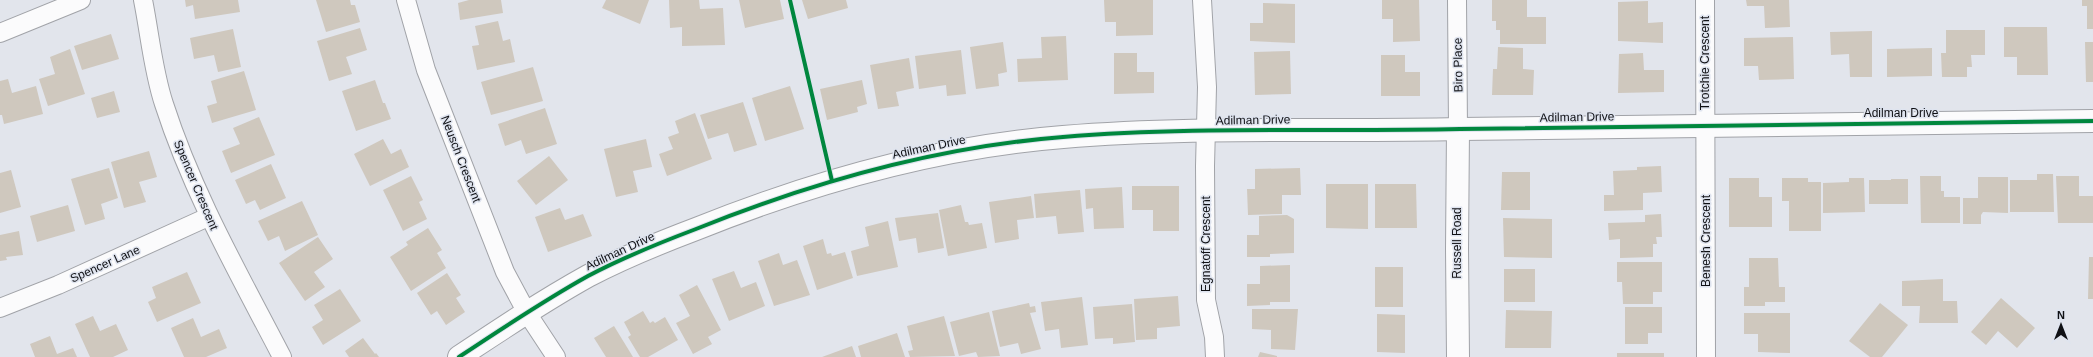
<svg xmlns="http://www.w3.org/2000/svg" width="2093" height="357" font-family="Helvetica,sans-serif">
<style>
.building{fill:#cfc8be}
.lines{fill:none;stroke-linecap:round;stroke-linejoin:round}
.minor-casing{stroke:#a1a3a8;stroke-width:20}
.tertiary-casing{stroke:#a1a3a8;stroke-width:24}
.minor{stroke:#fbfbfc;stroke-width:18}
.tertiary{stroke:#fbfbfc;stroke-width:22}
.cycleway-casing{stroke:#dfe4ef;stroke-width:6}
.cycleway{stroke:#00873e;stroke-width:4}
.labels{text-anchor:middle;stroke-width:3;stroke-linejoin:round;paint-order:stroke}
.street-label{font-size:12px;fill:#0f1014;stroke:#dfe4ef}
</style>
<rect width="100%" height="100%" fill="#e2e5ec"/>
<g class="building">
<polygon points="185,0 238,0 240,12 195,19 193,5 186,7"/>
<polygon points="316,0 350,0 351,5 355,5 360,22 326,32"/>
<polygon points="469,0 501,0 503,13 460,20 458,3"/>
<polygon points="606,0 649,0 640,24 602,8"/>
<polygon points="669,0 699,0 700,9 723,8 725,45 682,46 682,27 670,28"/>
<polygon points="739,0 780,0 784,19 745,28"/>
<polygon points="802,0 846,0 848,8 808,19"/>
<polygon points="1104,0 1153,0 1153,35 1116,36 1116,22 1105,22"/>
<polygon points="1382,0 1419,0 1420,41 1393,42 1393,19 1382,19"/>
<polygon points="1492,0 1527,0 1527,17 1546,17 1546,44 1500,44 1500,30 1496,30 1496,21 1492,21"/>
<polygon points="1746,0 1789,0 1790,27 1765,28 1764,6 1747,6"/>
<polygon points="2082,0 2093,0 2093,29 2087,29 2087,6 2082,6"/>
<polygon points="1648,1 1648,23 1663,22 1663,43 1618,41 1618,2"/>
<polygon points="1263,3 1295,4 1295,43 1250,41 1250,23 1263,23"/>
<polygon points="498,21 503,41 510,39 515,62 477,70 472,46 479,45 475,26"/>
<polygon points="2004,27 2047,27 2048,75 2017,75 2017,57 2004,57"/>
<polygon points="360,28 367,50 346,57 352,74 329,81 317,41"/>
<polygon points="233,29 241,67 218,72 214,55 194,59 190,38"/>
<polygon points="1946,30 1985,30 1985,55 1971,55 1972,67 1967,67 1967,77 1942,77 1941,53 1946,53"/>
<polygon points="1872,31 1872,77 1850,77 1849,54 1831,55 1830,32"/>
<polygon points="111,34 119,59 82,70 74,46"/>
<polygon points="1066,36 1068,80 1018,82 1017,59 1042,58 1041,37"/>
<polygon points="1793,37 1794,79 1759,80 1758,66 1744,66 1744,38"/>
<polygon points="1003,42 1007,72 998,74 999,86 976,89 970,47"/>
<polygon points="2085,42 2093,42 2093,82 2086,82"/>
<polygon points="1498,47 1523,48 1523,69 1534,70 1533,95 1492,95 1493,69 1497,69"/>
<polygon points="1932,48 1932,76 1887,77 1887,49"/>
<polygon points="70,49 85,94 48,106 39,79 55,74 50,57"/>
<polygon points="961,50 966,94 947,96 946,85 919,89 915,56"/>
<polygon points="1290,51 1291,94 1255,95 1254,52"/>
<polygon points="1114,53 1137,53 1137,72 1154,72 1154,93 1114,94"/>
<polygon points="1643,53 1644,70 1664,70 1664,92 1618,93 1619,54"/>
<polygon points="1381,55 1405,55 1405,72 1420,72 1420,96 1381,96"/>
<polygon points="909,58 914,88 896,92 899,106 878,109 870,65"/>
<polygon points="533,67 543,101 491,115 481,82"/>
<polygon points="244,71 256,110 212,123 207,106 217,103 211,81"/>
<polygon points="8,79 12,93 36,86 43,114 4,124 2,115 0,115 0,81"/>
<polygon points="375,80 383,103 385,103 391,119 356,131 342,91"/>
<polygon points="862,80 867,104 857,107 858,112 827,120 820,89"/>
<polygon points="790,86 804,129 765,141 752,98"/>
<polygon points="114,91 120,112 97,118 91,98"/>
<polygon points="743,102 757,145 734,152 728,133 708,139 700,115"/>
<polygon points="545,108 557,144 526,154 521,140 505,146 498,124"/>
<polygon points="695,113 712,159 667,176 659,154 673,149 668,137 679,133 675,121"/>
<polygon points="259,117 275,155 231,173 222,151 240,144 233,128"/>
<polygon points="383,139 391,154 401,149 409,167 370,186 354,154"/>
<polygon points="646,139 652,167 633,171 638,192 616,197 604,149"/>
<polygon points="149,151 157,177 139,182 146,202 124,208 111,162"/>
<polygon points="549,156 568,180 536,205 517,181"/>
<polygon points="271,164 286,198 260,210 255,200 246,204 235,180"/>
<polygon points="1661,166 1662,192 1643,193 1643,210 1604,211 1604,195 1614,195 1613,171 1637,170 1637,167"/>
<polygon points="109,168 118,198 101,204 105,219 85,225 71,179"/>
<polygon points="1300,168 1301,195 1282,195 1282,214 1248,215 1247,189 1255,189 1255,169"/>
<polygon points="11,170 21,207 0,213 0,173"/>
<polygon points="1502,172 1530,172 1530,210 1501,210"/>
<polygon points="2037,174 2053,174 2054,212 2010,212 2010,180 2037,180"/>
<polygon points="411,176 423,200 419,202 427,219 403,231 383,190"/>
<polygon points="1920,176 1941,176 1941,191 1944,191 1944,197 1960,197 1960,223 1921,223"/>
<polygon points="2056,176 2079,176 2079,196 2093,196 2093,223 2058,223"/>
<polygon points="1978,177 2008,177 2008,213 1983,212 1981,215 1981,224 1963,224 1963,198 1978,198"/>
<polygon points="1729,178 1759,178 1759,197 1772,197 1772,227 1729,227"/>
<polygon points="1782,178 1808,178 1808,182 1821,182 1821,231 1789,231 1789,201 1782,201"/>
<polygon points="1849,178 1864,178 1865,212 1823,213 1823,183 1849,182"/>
<polygon points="1891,179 1908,179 1908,204 1869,204 1869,180 1891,180"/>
<polygon points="1326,184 1368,184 1368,229 1326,228"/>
<polygon points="1375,184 1416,184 1417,228 1375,228"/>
<polygon points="1132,186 1179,186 1179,231 1153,231 1153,210 1132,210"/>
<polygon points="1122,187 1124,228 1094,229 1093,208 1086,209 1085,189"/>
<polygon points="1080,190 1084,232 1058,234 1056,216 1036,218 1034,194"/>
<polygon points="1031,196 1034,218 1017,220 1019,239 995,243 989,202"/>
<polygon points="302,201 318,235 285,251 279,236 268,241 258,221"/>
<polygon points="68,205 75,231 37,242 30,216"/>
<polygon points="961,205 965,222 968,222 969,225 982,223 987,248 948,256 939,210"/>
<polygon points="560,208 565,220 583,214 592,236 548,252 535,217"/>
<polygon points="938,213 944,248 918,253 916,238 899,241 895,218"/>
<polygon points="1661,214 1662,237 1656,237 1657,244 1653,244 1653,257 1620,258 1620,239 1609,240 1608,223 1645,222 1645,215"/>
<polygon points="1287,215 1294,219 1294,253 1270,254 1270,257 1247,257 1247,235 1259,235 1259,216"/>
<polygon points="1503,218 1552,219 1552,258 1504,257"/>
<polygon points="888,221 898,267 857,276 851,251 869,246 865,227"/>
<polygon points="428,228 442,250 437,253 446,268 411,291 390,257 408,245 406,242"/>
<polygon points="19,231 23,255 6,257 7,260 0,261 0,235"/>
<polygon points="318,237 333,259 314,272 325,287 305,301 279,263"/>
<polygon points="823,239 827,254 831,253 832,256 845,252 853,278 817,290 803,246"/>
<polygon points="779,253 783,265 797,260 810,295 774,306 758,261"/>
<polygon points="2089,257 2093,257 2093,299 2088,299"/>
<polygon points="1749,258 1778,258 1779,287 1785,287 1785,302 1765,302 1765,306 1744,306 1744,287 1749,287"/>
<polygon points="1617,262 1662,262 1662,292 1653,292 1653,304 1623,304 1622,282 1617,282"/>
<polygon points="1290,265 1290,302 1270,302 1270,305 1247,306 1247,284 1260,284 1260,266"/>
<rect x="1375" y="267" width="28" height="40"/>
<rect x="1504" y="269" width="31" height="33"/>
<polygon points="734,271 741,288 756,282 765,306 729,321 712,279"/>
<polygon points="187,272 201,303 157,322 148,302 156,298 152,287"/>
<polygon points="447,273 461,295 456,298 465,312 446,325 437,311 431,315 417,293"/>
<polygon points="1943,279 1943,301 1957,301 1958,323 1919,323 1920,306 1902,306 1902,281"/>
<polygon points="697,285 721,330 708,337 712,344 693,354 676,323 690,316 679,295"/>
<polygon points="340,289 361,321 323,345 312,327 323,320 314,305"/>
<polygon points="1178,296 1180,326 1157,328 1157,339 1136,340 1134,299"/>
<polygon points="1082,297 1088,345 1061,348 1059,329 1045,331 1041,302"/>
<polygon points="2001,298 2035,328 2017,348 1998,331 1986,345 1971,332"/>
<polygon points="1029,303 1030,307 1035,306 1036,312 1030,313 1041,349 1021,354 1018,343 1000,347 992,311"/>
<polygon points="1880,303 1908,325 1882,357 1870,357 1849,341"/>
<polygon points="1132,304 1135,342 1113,344 1113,338 1095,339 1093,307"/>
<polygon points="1625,307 1662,307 1662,333 1648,333 1648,344 1625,344"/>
<polygon points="1252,309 1298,309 1295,350 1271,349 1271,330 1252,329"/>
<polygon points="1506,310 1552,311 1551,348 1505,348"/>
<polygon points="643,311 650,323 653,321 655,323 665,317 678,340 648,357 640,357 628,337 631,335 624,322"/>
<polygon points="989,312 1000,356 978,357 976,352 959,356 950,322"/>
<polygon points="1744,313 1790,313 1790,353 1758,352 1758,334 1744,334"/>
<polygon points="1377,314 1405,315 1405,353 1377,352"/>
<polygon points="93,316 100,331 116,324 128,350 113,357 90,357 75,324"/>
<polygon points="944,316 955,356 910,357 908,351 913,350 907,326"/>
<polygon points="193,318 201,337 219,329 227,348 206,357 184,357 171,328"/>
<polygon points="614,326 633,357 606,357 594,338"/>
<polygon points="897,333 905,357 861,357 858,346"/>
<polygon points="50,336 57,354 73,348 77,357 35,357 30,344"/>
<polygon points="363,338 375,354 376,353 379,357 349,357 345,351"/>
<polygon points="852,346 856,357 822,357"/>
<polygon points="1260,352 1277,356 1277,357 1258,357"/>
<rect x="1617" y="353" width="47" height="4"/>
</g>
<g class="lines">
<defs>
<g id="minor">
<path d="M143 0C150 35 153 71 164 104 193 194 239 274 282 357"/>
<polyline points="406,0 426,70 505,272 527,313 556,357"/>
<polyline points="1202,0 1207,87 1205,166 1206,300 1214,337 1215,357"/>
<polyline points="1457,0 1458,129"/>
<polyline points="1705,0 1706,357"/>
<polyline points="0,33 81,0"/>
<polyline points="0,308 58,285 208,217"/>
</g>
<g id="tertiary">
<path d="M459 357C501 329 543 301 588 276 622 258 659 243 696 229 813 182 936 147 1063 137 1195 126 1328 132 1460 129 1671 126 1882 123 2093 121"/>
<polyline points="1458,357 1457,249 1458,129"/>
</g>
</defs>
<use href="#minor" class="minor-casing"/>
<use href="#tertiary" class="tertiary-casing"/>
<use href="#minor" class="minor"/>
<use href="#tertiary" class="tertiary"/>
<defs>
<g id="cycleway">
<polyline points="790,0 832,181"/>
<path d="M459 357C501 329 543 301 588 276 622 258 659 243 696 229 813 182 936 147 1063 137 1195 126 1328 132 1460 129 1671 126 1882 123 2093 121"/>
</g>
</defs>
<use href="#cycleway" class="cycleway-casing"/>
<use href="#cycleway" class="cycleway"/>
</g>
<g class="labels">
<g class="street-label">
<text transform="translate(1705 63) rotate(-90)" y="4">Trotchie Crescent</text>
<text transform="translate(1458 65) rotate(-91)" y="4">Biro Place</text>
<text x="1901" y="117">Adilman Drive</text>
<text transform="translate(1577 117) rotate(-1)" y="4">Adilman Drive</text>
<text transform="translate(1253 120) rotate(-1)" y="4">Adilman Drive</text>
<text transform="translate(929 147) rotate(-12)" y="4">Adilman Drive</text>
<text transform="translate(461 159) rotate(69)" y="4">Neusch Crescent</text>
<text transform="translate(196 185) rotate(67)" y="4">Spencer Crescent</text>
<text transform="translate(1706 241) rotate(-90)" y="4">Benesh Crescent</text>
<text transform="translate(1457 243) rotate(-90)" y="4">Russell Road</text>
<text transform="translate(1206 244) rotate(-90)" y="4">Egnatoff Crescent</text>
<text transform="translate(620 251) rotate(-25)" y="4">Adilman Drive</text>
<text transform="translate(105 264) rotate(-24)" y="4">Spencer Lane</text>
</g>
</g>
<g transform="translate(2061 325)" stroke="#dfe4ef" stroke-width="3" paint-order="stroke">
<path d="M0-3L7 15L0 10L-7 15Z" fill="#0f1014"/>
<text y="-6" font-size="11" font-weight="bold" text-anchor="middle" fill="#0f1014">N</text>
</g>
</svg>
